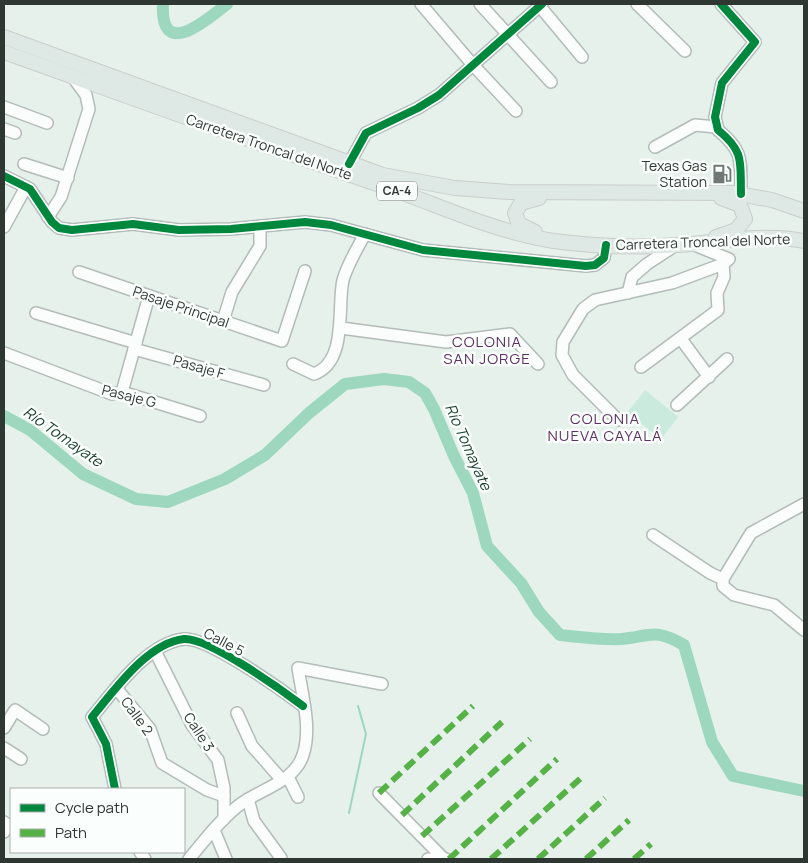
<svg xmlns="http://www.w3.org/2000/svg" width="808" height="863" font-family="Manrope,sans-serif">
<style>
.pitch{fill:#c9eadc}
.lines{fill:none;stroke-linecap:round;stroke-linejoin:round}
.stream{stroke:#9cd7be;stroke-width:2}
.river{stroke:#9cd7be;stroke-width:12}
.minor-casing{stroke:#b3bcb8;stroke-width:14}
.major-casing{stroke:#c9cecb;stroke-width:16}
.minor{stroke:#fbfdfc;stroke-width:11}
.major{stroke:#dee8e4;stroke-width:14}
.quiet{stroke:#56b246;stroke-width:6;stroke-dasharray:12 6;stroke-linecap:butt}
.cycleway-casing{stroke:#fafefc;stroke-width:11}
.cycleway{stroke:#00873e;stroke-width:8}
.labels{text-anchor:middle;stroke-width:5;stroke-linejoin:round;paint-order:stroke}
.shield{fill:#fafefc;stroke:#6c736f;stroke-width:1}
.shield-label{font-size:12px;font-weight:bold;fill:#2f3733}
.street-label{font-size:14px;fill:#2f3733;stroke:#fafefc}
.poi-label{font-size:14px;fill:#2f3733;stroke:#fafefc;text-anchor:end}
.neighbourhood-label{font-size:15px;letter-spacing:1px;fill:#5e3165;stroke:#fafefc}
.water-label{font-size:15px;font-style:italic;fill:#1a3e30;stroke:#fafefc}
</style>
<rect width="100%" height="100%" fill="#e6f1ec"/>
<polygon class="pitch" points="645,390 678,417 661,439 627,413"/>
<g class="lines">
<polyline class="stream" points="349,813 366,734 358,706"/>
<g class="river">
<path d="M163 4C160 61 207 20 227 4"/>
<path d="M4 416 30 430 83 474 136 499 168 502 225 479 265 455 309 413 345 384 384 379 409 382 425 393 434 409 454 456 473 493 487 546 521 583 539 612 560 635C580 637 601 640 621 639 651 636 655 628 684 645L712 742 733 776 804 791"/>
</g>
<defs>
<g id="minor">
<polyline points="421,4 473,65 516,111"/>
<polyline points="480,4 551,82"/>
<polyline points="538,4 582,57"/>
<polyline points="637,4 685,51"/>
<path d="M721 4 755 42 722 83 715 117 718 130C745 152 740 162 741 194"/>
<polyline points="4,107 47,123"/>
<polyline points="4,129 15,133"/>
<polyline points="655,147 695,125 716,127"/>
<polyline points="24,164 68,178"/>
<polyline points="349,164 366,133 418,108 439,95 542,4"/>
<polyline points="4,176 30,189 52,222 59,228 72,230 133,224 179,230 231,229 305,222 331,225 423,250 586,266 595,265 604,258 606,245"/>
<polyline points="48,217 61,197 89,109 86,95 72,76"/>
<polyline points="4,227 26,187"/>
<polyline points="79,272 282,341 305,271"/>
<polyline points="628,293 632,277 647,264 676,245"/>
<polyline points="36,313 136,343"/>
<polyline points="223,321 232,292 260,246 260,226"/>
<polyline points="341,328 446,342 510,334 538,364"/>
<polyline points="681,339 709,377"/>
<polyline points="134,349 264,385"/>
<polyline points="4,353 112,394 122,392 200,416"/>
<path d="M293 364 314 374C348 362 337 306 343 280 348 263 357 249 365 234"/>
<polyline points="641,367 718,310 717,293 724,277 723,264"/>
<polyline points="122,392 149,296"/>
<polyline points="677,405 727,359"/>
<polyline points="618,420 573,375 562,355 563,342 583,309 595,300 672,283 723,264 729,259 692,244"/>
<polyline points="804,504 751,533 723,579 723,586 734,595 774,605 804,630"/>
<polyline points="653,535 710,573 723,579"/>
<polyline points="155,651 192,725 218,760 224,788 224,819"/>
<polyline points="116,688 150,729 162,763 207,790 224,796"/>
<polyline points="237,713 252,746 282,780"/>
<polyline points="4,728 15,710 43,729"/>
<polyline points="4,748 21,759"/>
<polyline points="288,777 298,797"/>
<path d="M115 789 106 744 92 717C114 691 147 643 184 639 208 637 282 690 303 706"/>
<polyline points="379,793 444,859"/>
<polyline points="248,799 254,821 281,858"/>
<polyline points="4,822 8,825 4,832"/>
<polyline points="214,830 226,859"/>
<polyline points="140,852 145,859"/>
<path d="M189 859C204 841 219 821 238 806 259 789 294 783 303 755 312 729 302 694 298 668L382 684"/>
<polyline points="428,859 446,859"/>
</g>
<g id="major">
<polyline points="4,37 383,175 455,188 509,192 733,193 772,200 804,211"/>
<path d="M4 52C130 97 256 143 383 186 442 206 491 231 554 241 598 247 647 248 692 244 728 240 768 234 804 241"/>
<polyline points="535,232 519,224 515,213 521,203 539,198"/>
<polyline points="716,237 736,230 745,219 740,205 721,198"/>
</g>
</defs>
<use href="#minor" class="minor-casing"/>
<use href="#major" class="major-casing"/>
<use href="#minor" class="minor"/>
<use href="#major" class="major"/>
<g class="quiet">
<polyline points="379,793 473,706"/>
<polyline points="402,815 502,722"/>
<polyline points="422,836 530,739"/>
<polyline points="449,859 557,759"/>
<polyline points="491,859 582,777"/>
<polyline points="538,859 605,798"/>
<polyline points="586,859 629,820"/>
<polyline points="634,859 651,844"/>
</g>
<defs>
<g id="cycleway">
<path d="M721 4 755 42 722 83 715 117 718 130C745 152 740 162 741 194"/>
<polyline points="349,164 366,133 418,108 439,95 542,4"/>
<polyline points="4,176 30,189 52,222 59,228 72,230 133,224 179,230 231,229 305,222 331,225 423,250 586,266 595,265 604,258 606,245"/>
<path d="M115 789 106 744 92 717C114 691 147 643 184 639 208 637 282 690 303 706"/>
</g>
</defs>
<use href="#cycleway" class="cycleway-casing"/>
<use href="#cycleway" class="cycleway"/>
</g>
<defs>
<symbol id="fuel-bare" viewBox="-9 -9 18 18"><path d="M-5.5-6h7V0h2V4h1.3V-2.5L3-4.5l.8-.8L6-3V5H2.5V1h-1V6h-7ZM-4.2-4.7v3.2H.2V-4.7Z" fill="#6f7874" stroke="#fafefc" stroke-width="2.5" paint-order="stroke"/></symbol>
</defs>
<g fill-rule="evenodd">
<use href="#fuel-bare" x="708" y="160" width="28" height="28"/>
</g>
<g class="labels">
<rect class="shield" x="377" y="181.5" width="40" height="19" rx="4"/>
<g class="shield-label">
<text x="397" y="195">CA-4</text>
</g>
<g class="street-label">
<text transform="translate(269 147) rotate(19)" y="5">Carretera Troncal del Norte</text>
<text transform="translate(703 242) rotate(-2)" y="5">Carretera Troncal del Norte</text>
<text transform="translate(181 307) rotate(19)" y="5">Pasaje Principal</text>
<text transform="translate(199 367) rotate(16)" y="5">Pasaje F</text>
<text transform="translate(129 396) rotate(14)" y="5">Pasaje G</text>
<text transform="translate(224 642) rotate(28)" y="5">Calle 5</text>
<text transform="translate(137 716) rotate(54)" y="5">Calle 2</text>
<text transform="translate(199 732) rotate(57)" y="5">Calle 3</text>
</g>
<g class="poi-label">
<text x="707" y="171">Texas Gas<tspan x="707" dy="16">Station</tspan></text>
</g>
<g class="neighbourhood-label">
<text x="487" y="347">COLONIA<tspan x="487" dy="17">SAN JORGE</tspan></text>
<text x="605" y="424">COLONIA<tspan x="605" dy="17">NUEVA CAYALÁ</tspan></text>
</g>
<g class="water-label">
<text transform="translate(63 437) rotate(35)" y="5">Río Tomayate</text>
<text transform="translate(468 447) rotate(66)" y="5">Río Tomayate</text>
</g>
</g>
<rect width="808" height="863" fill="none" stroke="#2f3733" stroke-width="10"/>
<rect x="10" y="788" width="175" height="65" fill="#fafefc" stroke="#a9aeac"/>
<rect x="20" y="804" width="25" height="8" fill="#00873e" stroke="#a9aeac"/>
<text x="55" y="813" font-size="15" fill="#2f3733">Cycle path</text>
<rect x="20" y="829" width="25" height="8" fill="#56b246" stroke="#a9aeac"/>
<text x="55" y="838" font-size="15" fill="#2f3733">Path</text>
</svg>
